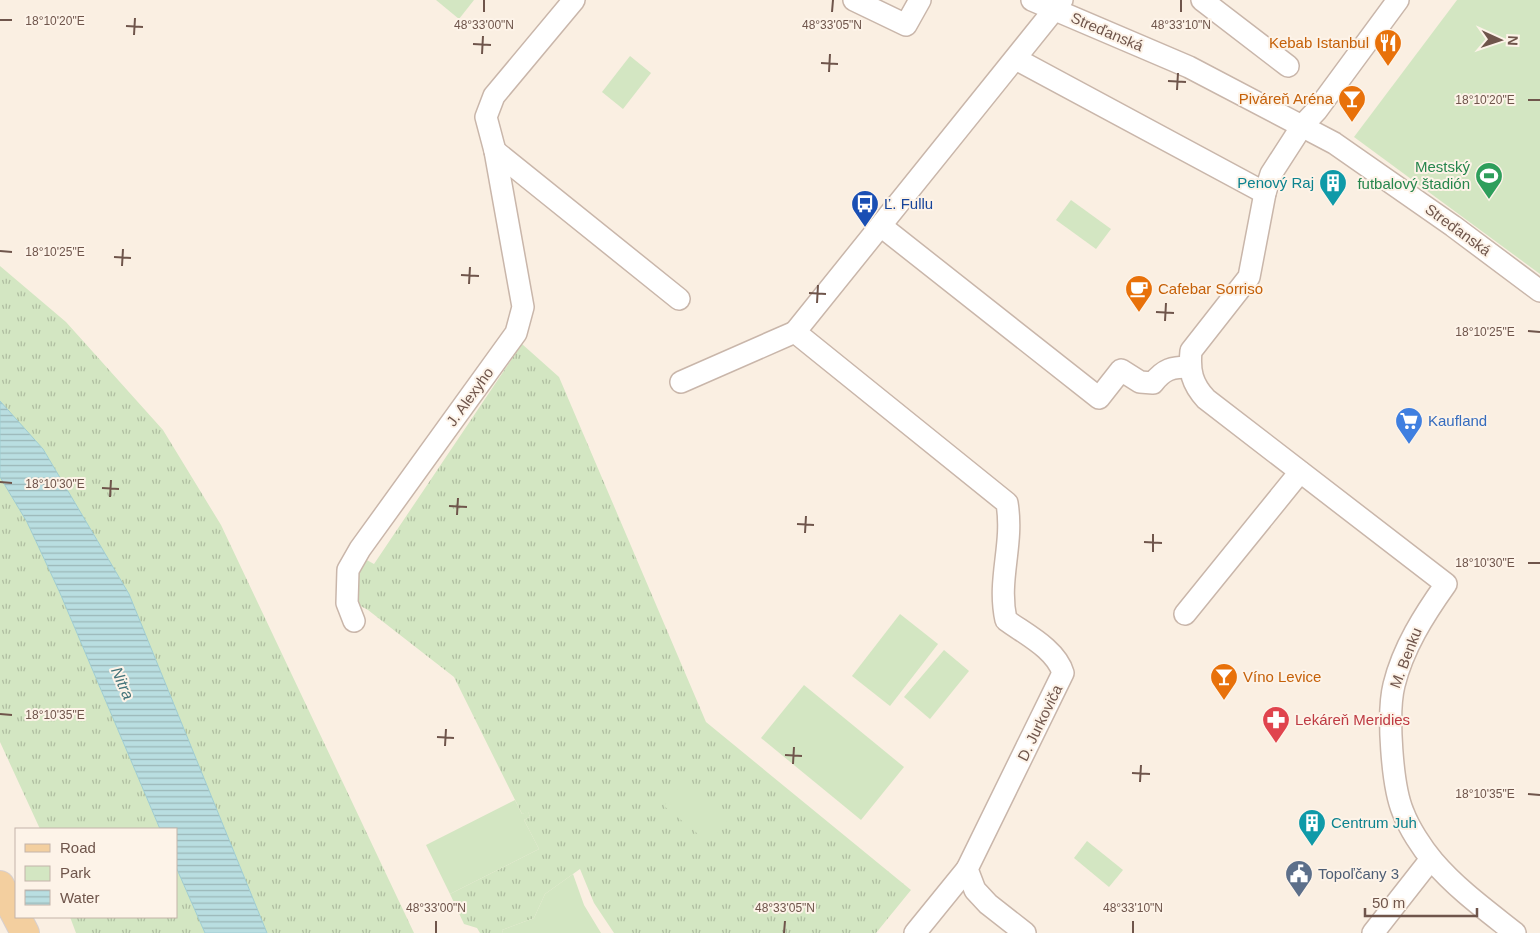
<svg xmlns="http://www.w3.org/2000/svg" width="1540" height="933" font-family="Helvetica,sans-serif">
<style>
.grass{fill:url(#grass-tufts)}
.park{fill:#d3e6c2}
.water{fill:url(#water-rules);stroke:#a0cdd2}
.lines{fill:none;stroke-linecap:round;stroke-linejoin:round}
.minor-casing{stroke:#c9b6aa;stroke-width:24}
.major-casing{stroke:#d7cfcd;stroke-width:30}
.minor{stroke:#fff;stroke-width:21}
.major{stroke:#f3cf9f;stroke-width:28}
.ticks{fill:none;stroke:#6f554b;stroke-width:2}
.labels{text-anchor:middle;stroke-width:4;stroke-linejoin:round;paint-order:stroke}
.street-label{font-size:15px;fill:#6f554b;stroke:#fdf3e8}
.food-label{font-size:15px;fill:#c56008;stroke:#fdf3e8;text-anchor:end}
.leisure-label{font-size:15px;fill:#27864d;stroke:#fdf3e8;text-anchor:end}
.culture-label{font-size:15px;fill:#0d838f;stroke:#fdf3e8;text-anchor:end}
.transit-label{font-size:15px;fill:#164399;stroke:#fdf3e8;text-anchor:start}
.shop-label{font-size:15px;fill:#366cbe;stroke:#fdf3e8;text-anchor:start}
.health-label{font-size:15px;fill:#be3a42;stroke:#fdf3e8;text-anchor:start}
.service-label{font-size:15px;fill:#4e5e75;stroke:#fdf3e8;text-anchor:start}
.water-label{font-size:16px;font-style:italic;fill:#43747a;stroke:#fdf3e8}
.ticks-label{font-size:12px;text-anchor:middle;fill:#6f554b;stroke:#fdf3e8;stroke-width:4;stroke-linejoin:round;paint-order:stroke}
</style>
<defs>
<pattern id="grass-tufts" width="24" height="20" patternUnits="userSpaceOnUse" patternTransform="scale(1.25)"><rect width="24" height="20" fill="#d3e6c2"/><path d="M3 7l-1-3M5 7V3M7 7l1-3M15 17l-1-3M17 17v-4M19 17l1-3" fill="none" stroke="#afbda0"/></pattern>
<pattern id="water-rules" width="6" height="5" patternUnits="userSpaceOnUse" patternTransform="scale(1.25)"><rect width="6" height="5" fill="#b9dee1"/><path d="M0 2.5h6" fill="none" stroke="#9bb7b8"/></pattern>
</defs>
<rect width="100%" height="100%" fill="#faefe2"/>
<g class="grass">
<polygon points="0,266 66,322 163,430 221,525 414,933 76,933 70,917 176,917 176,829 40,829 0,742"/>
<polygon points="522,344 559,377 706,722 911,890 876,933 614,933 594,903 580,869 545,894 534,918 502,930 503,933 480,933 477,928 464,924 450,894 539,849 524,820 530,817 528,812 522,814 454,677 368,610 355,603 348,582 363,558 374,564"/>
</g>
<g class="park">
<polygon points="436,0 474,0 459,19"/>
<polygon points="1457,0 1540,0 1540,274 1354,137"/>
<polygon points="630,56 651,73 623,109 602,92"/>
<polygon points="1071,200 1111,229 1096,249 1056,220"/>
<polygon points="900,614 938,644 890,706 852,676"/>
<polygon points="944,650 969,671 930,719 904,697"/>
<polygon points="804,685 904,767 861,820 761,738"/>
<polygon points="686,779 731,816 709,843 664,806"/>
<polygon points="515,800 522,814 528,811 530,817 524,820 539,849 450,894 426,845"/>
<polygon points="1087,841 1123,870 1109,887 1074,858"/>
<polygon points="573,874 584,905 601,933 503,933 502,930 534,918 545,894"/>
</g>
<polygon class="water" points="0,401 43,449 129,594 267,933 205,933 176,867 176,829 160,829 60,593 27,522 0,477"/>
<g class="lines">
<defs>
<g id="minor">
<polyline points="854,0 906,25 920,0"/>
<polyline points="1032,0 1189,67 1334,143 1453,226 1540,291"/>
<polyline points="1202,0 1288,66"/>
<path d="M1398 0 1317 110 1302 126 1271 174 1265 193 1249 277 1191 351C1189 371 1192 384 1206 399L1446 584C1424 615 1403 648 1394 685 1387 713 1392 786 1403 812 1409 828 1422 848 1433 861 1457 889 1486 910 1515 933"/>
<polyline points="1016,59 1265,193"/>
<polyline points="495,151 679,299"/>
<path d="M881 226 1099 398 1121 370 1140 382 1153 383C1164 369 1172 367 1189 367"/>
<polyline points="681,382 795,332"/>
<polyline points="1185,614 1300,472"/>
<polyline points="354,621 347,603 348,570 360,549 516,333 523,307 495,151 486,117 494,96 574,0"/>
<polyline points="915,933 967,869"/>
<path d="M1025 933 988 904 975 890 967 869 1063 673C1056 649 1025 634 1006 620 997 579 1014 545 1007 503L795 332 1062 0"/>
<polyline points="1373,933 1431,859"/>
</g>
<polyline id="major" points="0,885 25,933"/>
</defs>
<use href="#minor" class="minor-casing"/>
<use href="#major" class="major-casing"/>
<use href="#minor" class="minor"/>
<use href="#major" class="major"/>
</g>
<path class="ticks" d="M484 12V0M832 12 833 0M1181 12V0M0 20H12M126 26 143 27M134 35 135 18M473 44 491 45M482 54 483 36M821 63 838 64M829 72 830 54M1168 81 1186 82M1177 90 1178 73M1528 100H1540M0 251 12 252M114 257 131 258M122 266 123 249M461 275 479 276M469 284 470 267M809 293 826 294M817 303 818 285M1156 312 1174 313M1165 321 1166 303M1528 331 1540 332M0 482 12 483M102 488 119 489M110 497 111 480M449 506 467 507M457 515 458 498M797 524 814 525M805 533 806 516M1144 542 1162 543M1153 552V534M1528 563H1540M0 714 12 715M437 737 454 738M445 746 446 729M785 755 802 756M793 764 794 747M1132 773 1150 774M1140 782 1141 765M1528 794 1540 795M436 933V921M784 933 785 921M1133 933V921"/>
<defs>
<symbol id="restaurant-pin" viewBox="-11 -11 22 30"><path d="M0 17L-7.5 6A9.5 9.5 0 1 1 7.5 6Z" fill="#e8710a" stroke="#fdf3e8"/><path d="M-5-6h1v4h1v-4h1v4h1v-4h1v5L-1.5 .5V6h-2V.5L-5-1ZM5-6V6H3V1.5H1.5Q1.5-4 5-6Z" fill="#fff"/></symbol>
<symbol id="bar-pin" viewBox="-11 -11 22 30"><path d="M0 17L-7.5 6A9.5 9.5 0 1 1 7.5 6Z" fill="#e8710a" stroke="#fdf3e8"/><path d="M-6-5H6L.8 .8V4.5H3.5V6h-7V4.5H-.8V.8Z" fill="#fff"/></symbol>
<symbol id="stadium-pin" viewBox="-11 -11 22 30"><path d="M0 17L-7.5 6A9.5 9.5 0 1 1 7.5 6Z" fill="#2e9e5b" stroke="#fdf3e8"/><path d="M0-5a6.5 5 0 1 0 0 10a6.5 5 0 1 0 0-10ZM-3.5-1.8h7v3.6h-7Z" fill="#fff"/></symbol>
<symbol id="building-pin" viewBox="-11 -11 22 30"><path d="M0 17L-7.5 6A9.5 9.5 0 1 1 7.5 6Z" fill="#0f9aa8" stroke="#fdf3e8"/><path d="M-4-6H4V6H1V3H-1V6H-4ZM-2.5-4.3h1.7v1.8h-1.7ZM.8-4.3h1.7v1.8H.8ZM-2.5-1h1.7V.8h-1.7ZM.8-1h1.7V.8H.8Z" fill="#fff"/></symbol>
<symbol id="bus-pin" viewBox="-11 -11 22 30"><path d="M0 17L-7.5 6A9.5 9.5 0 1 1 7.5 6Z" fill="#1a4fb4" stroke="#fdf3e8"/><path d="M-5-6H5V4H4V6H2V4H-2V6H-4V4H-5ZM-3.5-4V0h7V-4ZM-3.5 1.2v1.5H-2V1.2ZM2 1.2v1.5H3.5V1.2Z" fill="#fff"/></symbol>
<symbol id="cafe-pin" viewBox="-11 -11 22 30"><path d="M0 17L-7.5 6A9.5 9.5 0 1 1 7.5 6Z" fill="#e8710a" stroke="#fdf3e8"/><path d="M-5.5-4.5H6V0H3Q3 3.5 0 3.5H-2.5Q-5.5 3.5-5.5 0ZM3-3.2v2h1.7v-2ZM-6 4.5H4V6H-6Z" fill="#fff"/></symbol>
<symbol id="supermarket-pin" viewBox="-11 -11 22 30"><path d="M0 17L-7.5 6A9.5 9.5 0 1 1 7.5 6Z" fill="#3f7fe0" stroke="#fdf3e8"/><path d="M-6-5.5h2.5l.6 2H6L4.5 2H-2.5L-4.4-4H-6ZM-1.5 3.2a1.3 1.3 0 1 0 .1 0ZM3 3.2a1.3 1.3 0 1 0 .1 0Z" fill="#fff"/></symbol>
<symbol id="pharmacy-pin" viewBox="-11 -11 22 30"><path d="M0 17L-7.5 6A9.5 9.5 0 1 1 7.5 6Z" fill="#e0444e" stroke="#fdf3e8"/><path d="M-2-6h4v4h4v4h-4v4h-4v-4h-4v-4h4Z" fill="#fff"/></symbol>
<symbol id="civic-pin" viewBox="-11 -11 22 30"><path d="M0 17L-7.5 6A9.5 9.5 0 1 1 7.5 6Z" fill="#5c6f8a" stroke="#fdf3e8"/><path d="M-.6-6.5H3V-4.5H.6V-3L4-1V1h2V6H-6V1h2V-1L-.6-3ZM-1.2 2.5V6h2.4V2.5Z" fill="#fff"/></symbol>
</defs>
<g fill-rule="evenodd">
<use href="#restaurant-pin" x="1372" y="27" width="32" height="43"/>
<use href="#bar-pin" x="1336" y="83" width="32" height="43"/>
<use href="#stadium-pin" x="1473" y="160" width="32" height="43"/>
<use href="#building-pin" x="1317" y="167" width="32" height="43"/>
<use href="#bus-pin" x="849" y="188" width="32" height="43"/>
<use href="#cafe-pin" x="1123" y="273" width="32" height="43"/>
<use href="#supermarket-pin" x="1393" y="405" width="32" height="43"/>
<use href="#bar-pin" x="1208" y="661" width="32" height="43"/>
<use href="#pharmacy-pin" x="1260" y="704" width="32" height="43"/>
<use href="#building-pin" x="1296" y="807" width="32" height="43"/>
<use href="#civic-pin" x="1283" y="858" width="32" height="43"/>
</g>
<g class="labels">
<g class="street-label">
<text transform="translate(1107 32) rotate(23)" y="5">Streďanská</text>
<text transform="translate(1458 230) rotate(36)" y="5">Streďanská</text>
<text transform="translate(470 397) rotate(-54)" y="5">J. Alexyho</text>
<text transform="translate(1406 658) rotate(-69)" y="5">M. Benku</text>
<text transform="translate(1040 723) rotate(-64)" y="5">D. Jurkoviča</text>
</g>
<g class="food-label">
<text x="1369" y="48">Kebab Istanbul</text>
<text x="1333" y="104">Piváreň Aréna</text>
<text x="1158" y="294" text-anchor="start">Cafebar Sorriso</text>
<text x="1243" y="682" text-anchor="start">Víno Levice</text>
</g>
<g class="leisure-label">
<text x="1470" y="172">Mestský<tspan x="1470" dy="17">futbalový štadión</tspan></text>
</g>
<g class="culture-label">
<text x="1314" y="188">Penový Raj</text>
<text x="1331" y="828" text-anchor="start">Centrum Juh</text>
</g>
<g class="transit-label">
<text x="884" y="209">Ľ. Fullu</text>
</g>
<g class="shop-label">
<text x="1428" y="426">Kaufland</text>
</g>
<g class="health-label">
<text x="1295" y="725">Lekáreň Meridies</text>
</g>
<g class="service-label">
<text x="1318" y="879">Topoľčany 3</text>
</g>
<g class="water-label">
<text transform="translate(123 683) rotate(66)" y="6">Nitra</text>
</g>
</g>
<g class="ticks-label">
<text x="55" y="25">18°10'20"E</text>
<text x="484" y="29">48°33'00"N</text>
<text x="832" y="29">48°33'05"N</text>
<text x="1181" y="29">48°33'10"N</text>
<text x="1485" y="104">18°10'20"E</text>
<text x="55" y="256">18°10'25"E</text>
<text x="1485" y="336">18°10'25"E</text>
<text x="55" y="488">18°10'30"E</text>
<text x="1485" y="567">18°10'30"E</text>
<text x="55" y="719">18°10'35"E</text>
<text x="1485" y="798">18°10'35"E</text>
<text x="436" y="912">48°33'00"N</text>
<text x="785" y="912">48°33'05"N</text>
<text x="1133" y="912">48°33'10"N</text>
</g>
<rect x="15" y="828" width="162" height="90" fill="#fdf3e8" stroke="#c4b4a9"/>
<rect x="25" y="844" width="25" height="8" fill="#f3cf9f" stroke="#c4b4a9"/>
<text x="60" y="853" font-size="15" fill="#6f554b">Road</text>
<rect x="25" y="866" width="25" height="15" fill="#d3e6c2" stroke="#c4b4a9"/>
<text x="60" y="878" font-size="15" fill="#6f554b">Park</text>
<rect x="25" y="890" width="25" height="15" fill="url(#water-rules)" stroke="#c4b4a9"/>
<text x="60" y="903" font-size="15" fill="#6f554b">Water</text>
<g transform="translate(1500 40) rotate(93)" stroke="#fdf3e8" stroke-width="4" paint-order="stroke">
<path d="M0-4L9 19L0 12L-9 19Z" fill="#6f554b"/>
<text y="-8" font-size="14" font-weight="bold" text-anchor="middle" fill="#6f554b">N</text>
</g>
<path d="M1365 908v8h112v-8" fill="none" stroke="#6f554b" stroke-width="2.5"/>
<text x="1372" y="908" font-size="15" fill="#6f554b" stroke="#fdf3e8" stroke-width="4" paint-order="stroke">50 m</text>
</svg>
